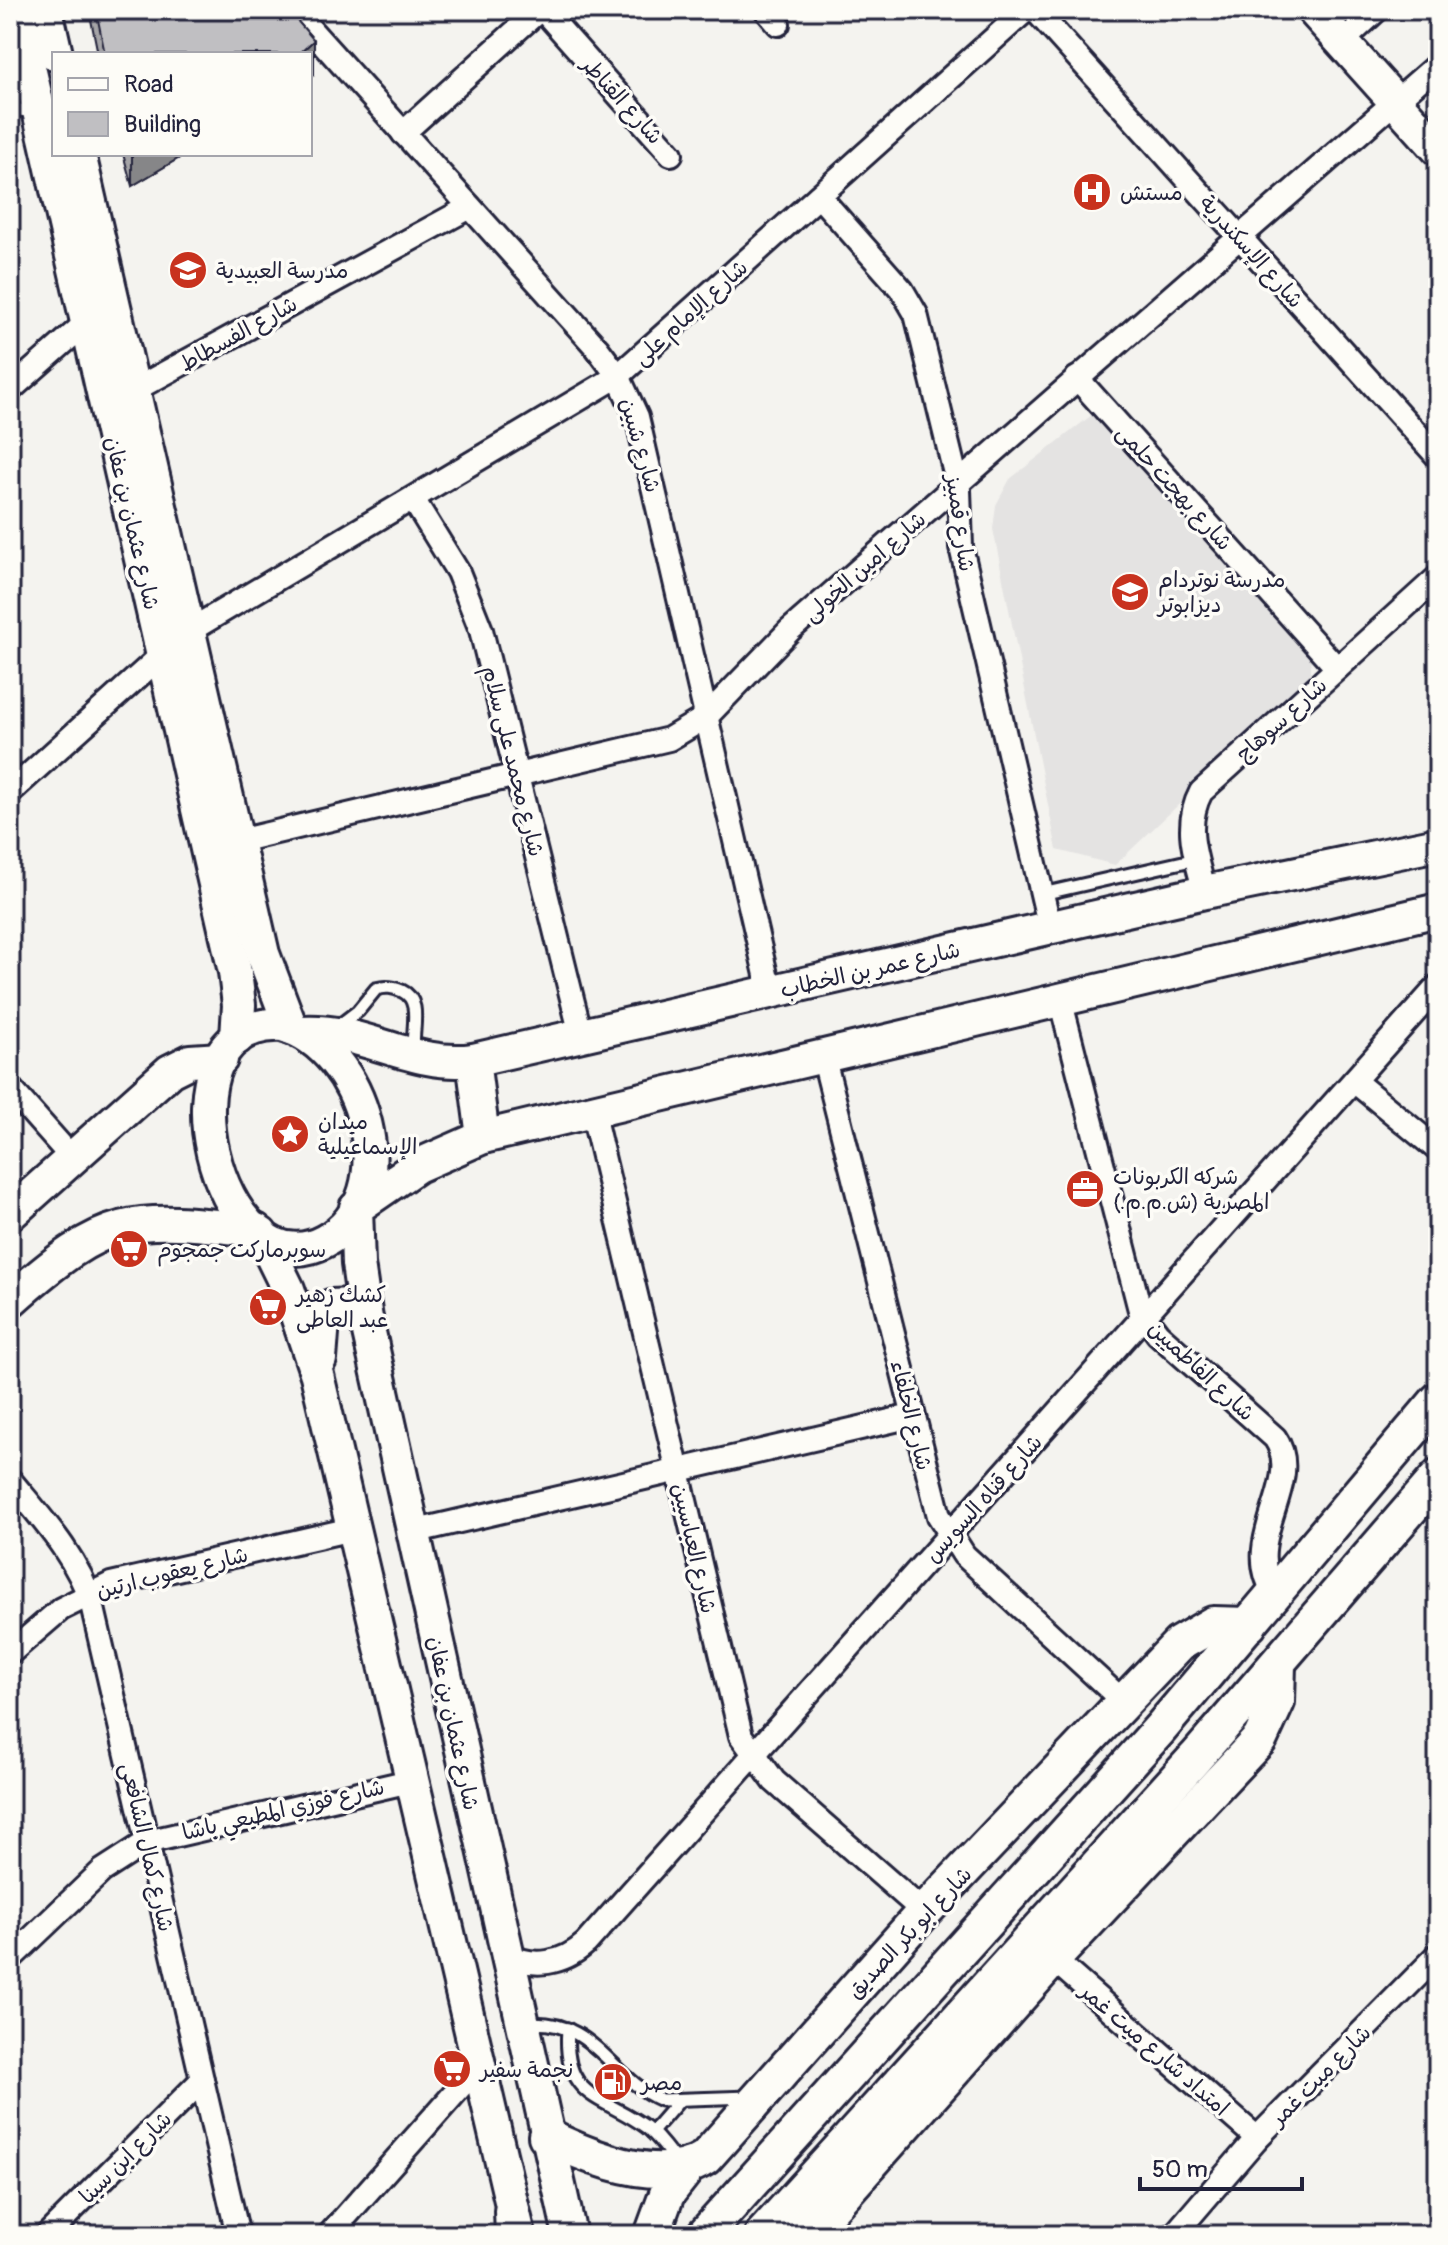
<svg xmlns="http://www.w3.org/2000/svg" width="1448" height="2245" font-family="Pangolin,'Playpen Sans Arabic',sans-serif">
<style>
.built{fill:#e4e3e2}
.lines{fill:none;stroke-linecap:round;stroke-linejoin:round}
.lane-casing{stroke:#22223b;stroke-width:17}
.street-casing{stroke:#22223b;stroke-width:28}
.secondary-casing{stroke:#22223b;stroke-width:38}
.primary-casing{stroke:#22223b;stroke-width:40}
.lane{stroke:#fdfcf7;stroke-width:11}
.street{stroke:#fdfcf7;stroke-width:22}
.secondary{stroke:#fdfcf7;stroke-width:32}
.primary{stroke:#fdfcf7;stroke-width:34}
.wall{fill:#a5a4a7;stroke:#22223b;stroke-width:2}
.shaded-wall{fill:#868688;stroke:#22223b;stroke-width:2}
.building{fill:#c0bfc2;stroke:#22223b;stroke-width:2}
.labels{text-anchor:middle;stroke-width:7;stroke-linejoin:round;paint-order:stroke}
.street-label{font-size:22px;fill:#22223b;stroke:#fdfcf7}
.poi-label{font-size:22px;fill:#22223b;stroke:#fdfcf7;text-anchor:start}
</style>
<rect width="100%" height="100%" fill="#f4f3ef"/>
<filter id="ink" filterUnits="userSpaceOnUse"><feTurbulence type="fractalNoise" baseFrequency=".0125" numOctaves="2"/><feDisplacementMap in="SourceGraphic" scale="16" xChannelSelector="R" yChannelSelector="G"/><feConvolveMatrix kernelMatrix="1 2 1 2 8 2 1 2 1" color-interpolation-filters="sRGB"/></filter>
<g filter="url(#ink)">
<polygon class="built" points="1097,411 1311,656 1311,679 1115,865 1057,850 993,529 996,505 1010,479"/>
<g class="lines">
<defs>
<g id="lane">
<polyline points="10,109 37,112"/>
<polyline points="1042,894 1196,859"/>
<path d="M337 1027 358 1011 376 989C386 986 393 987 402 991 424 1001 410 1033 414 1053"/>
<path d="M525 2024C593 2016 610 2078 661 2100L750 2097"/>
<path d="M568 2029C562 2100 604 2096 646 2127 659 2137 668 2151 678 2164"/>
<polyline points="652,2132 678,2102"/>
</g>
<g id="street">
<polyline points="293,10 597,348 618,376 637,417 770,992"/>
<polyline points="543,10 671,154"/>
<polyline points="766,10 778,24"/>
<polyline points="1035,10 1438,457"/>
<polyline points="1342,42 1377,10"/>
<polyline points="403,133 539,10"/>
<polyline points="819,196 902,290 916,314 959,490 961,547 1050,928"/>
<polyline points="1077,378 1337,668"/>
<polyline points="10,390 87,322"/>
<polyline points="134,390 470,207"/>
<polyline points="413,499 458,572 481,630 581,1035"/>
<polyline points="189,631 618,376 1026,10"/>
<polyline points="10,792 163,654"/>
<polyline points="238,841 669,739 706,717 790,630 1438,64"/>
<path d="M1205 892C1196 858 1183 826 1201 792L1438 577"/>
<path d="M1060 999 1140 1310 1158 1334 1275 1438C1306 1483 1238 1539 1275 1594"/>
<polyline points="823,1055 939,1516 964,1555 1126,1704"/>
<polyline points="1354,1081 1438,1150"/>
<polyline points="10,1088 72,1158"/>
<polyline points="592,1110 741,1736 774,1781 924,1912"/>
<path d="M10 1480C42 1519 76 1555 92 1604L238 2235"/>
<polyline points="412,1532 912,1416"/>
<polyline points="10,1653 61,1609 111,1584 352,1529"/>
<path d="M505 1954C534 1969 563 1964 586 1943L1438 986"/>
<polyline points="10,1959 102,1871 147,1842 410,1781"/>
<polyline points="1053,1959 1257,2138"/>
<polyline points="47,2235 202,2080"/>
<polyline points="329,2235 478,2067"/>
<polyline points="1174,2235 1257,2138 1438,1955"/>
</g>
<g id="secondary">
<polyline points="16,10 235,972 239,1005 237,1038"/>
<polyline points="46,10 56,54"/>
<polyline points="1313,10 1438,149"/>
<polyline points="79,154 263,954 291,1028"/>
<path d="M282 1025C364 1046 408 1196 325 1241 218 1299 147 1018 282 1025Z"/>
<path d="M302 1032C363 1028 412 1068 473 1060L1205 892 1438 844"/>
<polyline points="473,1060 483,1137"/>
<polyline points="10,1214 170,1071 190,1061 221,1059"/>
<polyline points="261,1234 288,1289 317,1375 519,2235"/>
<path d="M10 1301C108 1214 128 1216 256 1230"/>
<polyline points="320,1359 323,1321 331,1306 352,1305 366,1319"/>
<polyline points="570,2235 366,1319 358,1264 356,1208 417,1166 483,1137 1438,910"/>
</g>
<g id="primary">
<path d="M546 2136C588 2157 660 2187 705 2158L924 1912 1179 1644 1213 1624 1249 1625"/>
<polyline points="512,2211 513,2235"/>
<polyline points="652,2235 667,2194 689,2166"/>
<polyline points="704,2235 1159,1730 1438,1400"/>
<polyline points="762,2235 1196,1757 1438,1477"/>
<polyline points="807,2235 1053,1959 1260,1739 1277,1702 1278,1664"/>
</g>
</defs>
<use href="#lane" class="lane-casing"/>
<use href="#street" class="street-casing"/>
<use href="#secondary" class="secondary-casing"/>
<use href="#primary" class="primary-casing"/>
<use href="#lane" class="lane"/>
<use href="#street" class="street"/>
<use href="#secondary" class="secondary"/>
<use href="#primary" class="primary"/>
</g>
<g class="wall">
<polygon points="89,10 288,10 314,40 314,74 310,78 310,54 98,54"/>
<polygon points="123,154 186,154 132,186"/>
</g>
<g class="shaded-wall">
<polygon points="314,40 314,74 310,78 310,54 299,54"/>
<polygon points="132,154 186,154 132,186"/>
</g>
<polygon class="building" points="96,10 288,10 314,40 299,54 105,54"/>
</g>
<defs>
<symbol id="hospital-disc" viewBox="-11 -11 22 22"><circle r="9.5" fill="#c8321e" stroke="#fdfcf7"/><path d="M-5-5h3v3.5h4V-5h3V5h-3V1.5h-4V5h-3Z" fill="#fff"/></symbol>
<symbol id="school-disc" viewBox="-11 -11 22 22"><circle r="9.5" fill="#c8321e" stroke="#fdfcf7"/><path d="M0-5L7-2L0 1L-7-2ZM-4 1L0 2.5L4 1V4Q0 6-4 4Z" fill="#fff"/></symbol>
<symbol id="sight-disc" viewBox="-11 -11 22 22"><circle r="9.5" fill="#c8321e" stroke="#fdfcf7"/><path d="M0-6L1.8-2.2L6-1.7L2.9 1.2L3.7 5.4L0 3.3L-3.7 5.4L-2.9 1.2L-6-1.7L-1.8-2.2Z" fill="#fff"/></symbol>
<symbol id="office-disc" viewBox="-11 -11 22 22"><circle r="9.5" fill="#c8321e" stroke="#fdfcf7"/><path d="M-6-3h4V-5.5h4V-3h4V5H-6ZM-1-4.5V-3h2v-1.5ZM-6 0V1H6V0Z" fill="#fff"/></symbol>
<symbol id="supermarket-disc" viewBox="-11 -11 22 22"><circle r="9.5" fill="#c8321e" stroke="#fdfcf7"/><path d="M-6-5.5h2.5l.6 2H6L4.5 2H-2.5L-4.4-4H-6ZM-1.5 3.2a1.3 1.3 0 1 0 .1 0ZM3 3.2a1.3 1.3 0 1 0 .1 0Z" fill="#fff"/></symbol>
<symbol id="fuel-disc" viewBox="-11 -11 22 22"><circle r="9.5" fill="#c8321e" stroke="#fdfcf7"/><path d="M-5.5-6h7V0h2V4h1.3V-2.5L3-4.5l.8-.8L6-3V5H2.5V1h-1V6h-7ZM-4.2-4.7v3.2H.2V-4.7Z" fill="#fff"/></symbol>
</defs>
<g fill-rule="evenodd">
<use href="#hospital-disc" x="1070" y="170" width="44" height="44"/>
<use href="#school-disc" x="166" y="248" width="44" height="44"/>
<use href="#school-disc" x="1108" y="570" width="44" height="44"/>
<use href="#sight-disc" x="268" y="1112" width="44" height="44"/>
<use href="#office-disc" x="1063" y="1167" width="44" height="44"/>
<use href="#supermarket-disc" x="107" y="1227" width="44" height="44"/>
<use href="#supermarket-disc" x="246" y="1285" width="44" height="44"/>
<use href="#supermarket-disc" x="430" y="2047" width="44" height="44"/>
<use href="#fuel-disc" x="591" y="2060" width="44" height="44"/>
</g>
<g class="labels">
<g class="street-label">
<text transform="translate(623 100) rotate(48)" y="8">شارع القناطر</text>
<text transform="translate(1252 251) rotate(48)" y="8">شارع الإسكندرية</text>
<text transform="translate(690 312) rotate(-42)" y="8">شارع الإمام على</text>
<text transform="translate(238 333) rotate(-29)" y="8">شارع الفسطاط</text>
<text transform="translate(641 445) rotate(74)" y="8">شارع شبين</text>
<text transform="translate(1175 487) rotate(48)" y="8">شارع بهجت حلمى</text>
<text transform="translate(133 523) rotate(77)" y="8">شارع عثمان بن عفان</text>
<text transform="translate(961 523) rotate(82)" y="8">شارع قمبيز</text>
<text transform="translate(864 566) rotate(-41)" y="8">شارع امين الخولى</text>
<text transform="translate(1281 719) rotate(-42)" y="8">شارع سوهاج</text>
<text transform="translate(514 761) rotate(76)" y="8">شارع محمد على سلام</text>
<text transform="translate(870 969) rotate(-13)" y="8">شارع عمر بن الخطاب</text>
<text transform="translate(1202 1370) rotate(43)" y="8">شارع الفاطميين</text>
<text transform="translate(912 1415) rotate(76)" y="8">شارع الخلفاء</text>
<text transform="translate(983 1498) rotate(-48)" y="8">شارع قناه السويس</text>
<text transform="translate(695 1548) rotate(77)" y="8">شارع العباسيين</text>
<text transform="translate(172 1572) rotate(-14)" y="8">شارع يعقوب ارتين</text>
<text transform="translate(454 1723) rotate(78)" y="8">شارع عثمان بن عفان</text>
<text transform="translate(283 1809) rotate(-13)" y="8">شارع فوزي المطيعي باشا</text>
<text transform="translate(148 1847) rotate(77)" y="8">شارع كمال الشافعى</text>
<text transform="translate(909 1932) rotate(-47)" y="8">شارع ابو بكر الصديق</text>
<text transform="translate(1155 2049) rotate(41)" y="8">امتداد شارع ميت غمر</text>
<text transform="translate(1320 2075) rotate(-45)" y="8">شارع ميت غمر</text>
<text transform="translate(125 2157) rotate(-45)" y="8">شارع ابن سينا</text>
</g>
<g class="poi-label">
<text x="1120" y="200">مستش</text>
<text x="216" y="278">مدرسة العبيدية</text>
<text x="1158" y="587">مدرسة نوتردام<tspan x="1158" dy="25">ديزابوتر</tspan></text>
<text x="318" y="1129">ميدان<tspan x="318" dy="25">الإسماعيلية</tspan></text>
<text x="1113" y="1184">شركه الكربونات<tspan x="1113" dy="25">المصرية (ش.م.م.)</tspan></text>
<text x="157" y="1257">سوبرماركت جمجوم</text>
<text x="296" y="1302">كشك زهير<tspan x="296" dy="25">عبد العاطى</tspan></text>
<text x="480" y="2077">نجمة سفير</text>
<text x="641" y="2090">مصر</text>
</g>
</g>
<rect width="1448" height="2245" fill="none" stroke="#fdfcf7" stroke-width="40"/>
<rect x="20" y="20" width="1408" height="2205" fill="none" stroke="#22223b" stroke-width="3" filter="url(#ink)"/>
<rect x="52" y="52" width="260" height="104" fill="#fdfcf7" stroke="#a5a5ac" stroke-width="2"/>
<rect x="68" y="78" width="40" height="12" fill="#fdfcf7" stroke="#a5a5ac" stroke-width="2"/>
<text x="124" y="92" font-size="24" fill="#22223b">Road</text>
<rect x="68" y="112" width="40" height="24" fill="#c0bfc2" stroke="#a5a5ac" stroke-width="2"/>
<text x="124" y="132" font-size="24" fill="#22223b">Building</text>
<path d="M1140 2177v12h162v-12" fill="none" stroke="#22223b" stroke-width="4"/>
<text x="1152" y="2177" font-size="24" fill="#22223b" stroke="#fdfcf7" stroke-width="6" paint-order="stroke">50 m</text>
</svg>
